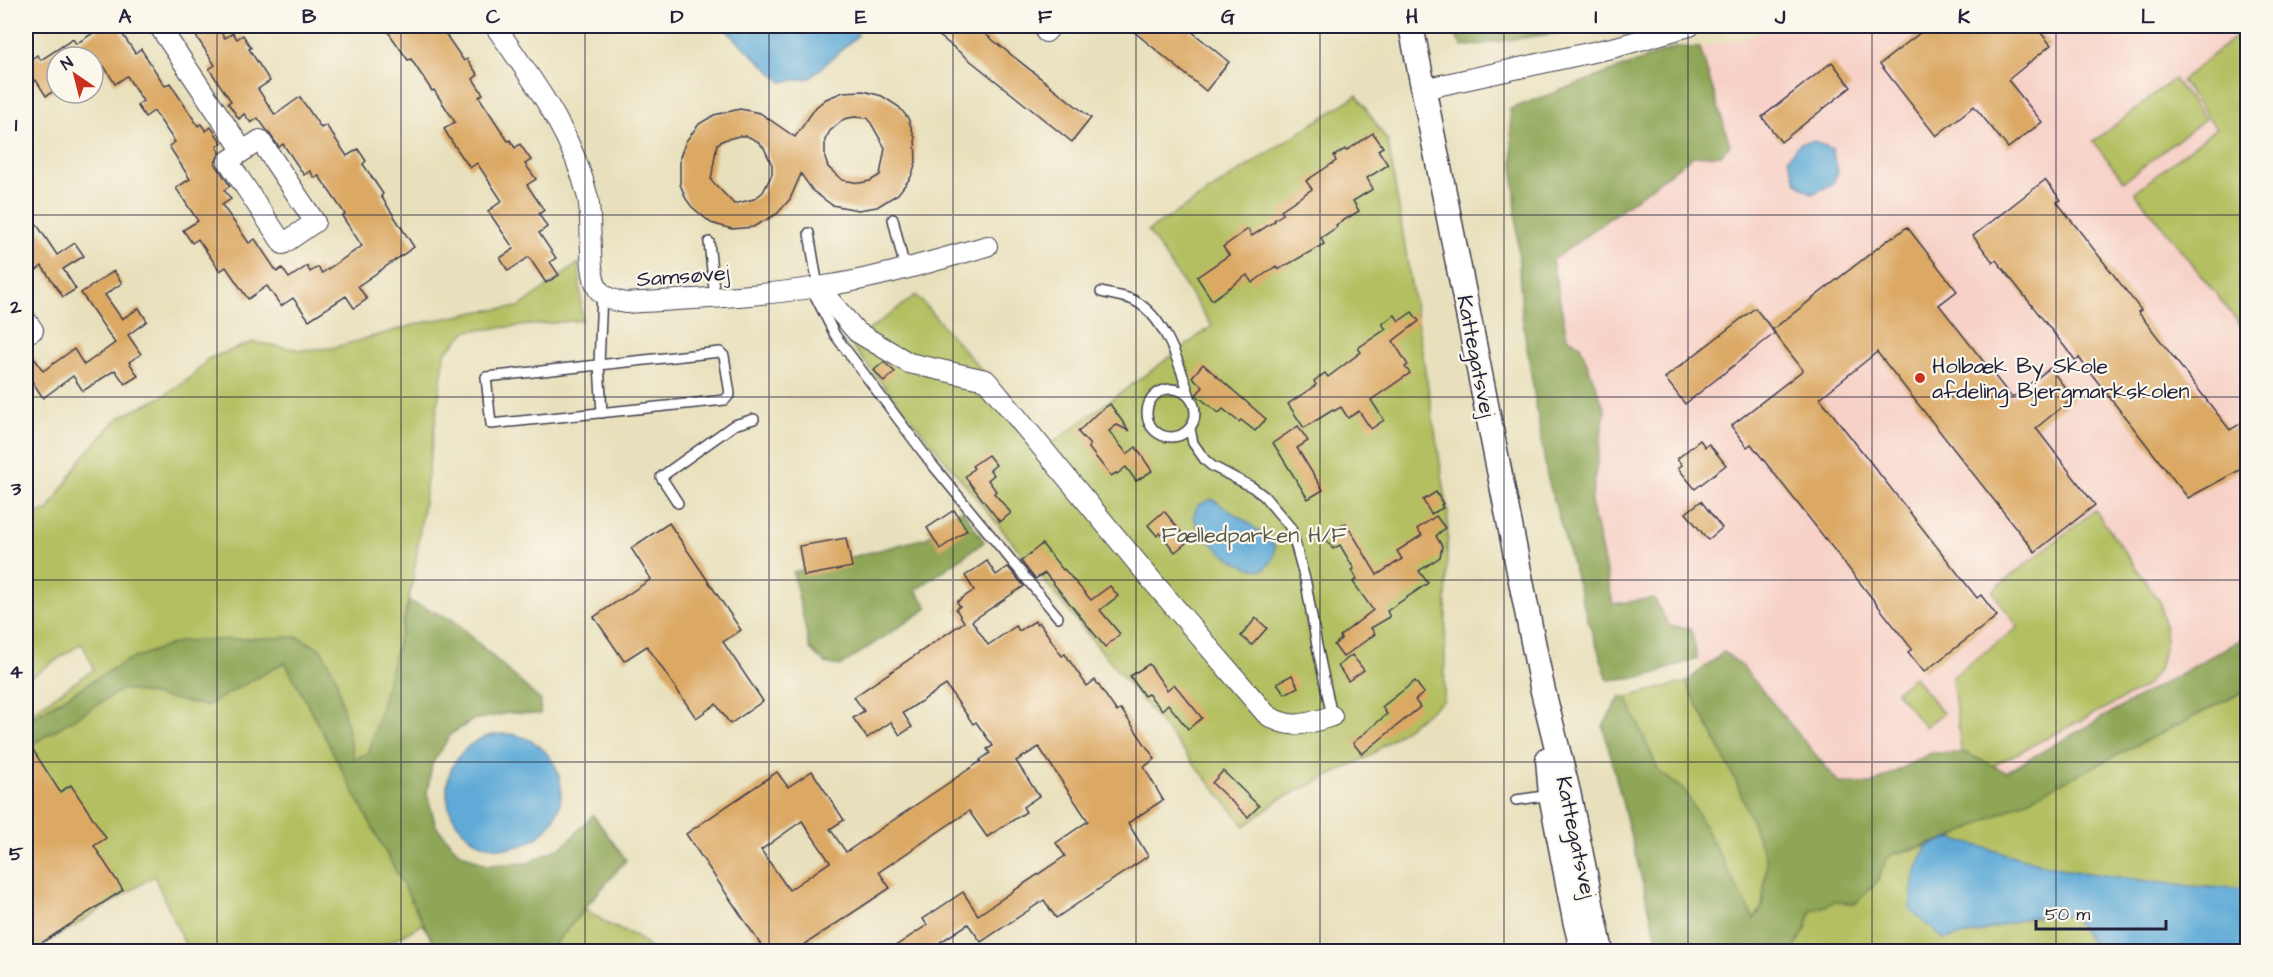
<svg xmlns="http://www.w3.org/2000/svg" width="2273" height="977" font-family="'Architects Daughter',sans-serif">
<style>
.built{fill:#f7d1c7}
.green{fill:#b3bf61;stroke:#6a704e;stroke-width:1.5}
.forest{fill:#8ea657;stroke:#586449;stroke-width:1.5}
.water{fill:#5faad7;stroke:#406689;stroke-width:1.5}
.building{fill:#dca965;fill-rule:evenodd}
.lines{fill:none;stroke-linecap:round;stroke-linejoin:round}
.service-casing{stroke:#403e4e;stroke-width:12}
.minor-casing{stroke:#403e4e;stroke-width:22}
.tertiary-casing{stroke:#403e4e;stroke-width:27}
.service{stroke:#fff;stroke-width:9}
.minor{stroke:#fff;stroke-width:20}
.tertiary{stroke:#fff;stroke-width:24}
.grid{fill:none;stroke:#22223b;stroke-width:1.5;stroke-opacity:0.55}
.poi-dot{fill:#c8321e;stroke:#fbf7ec;stroke-width:2}
.labels{text-anchor:middle;stroke-width:4.5;stroke-linejoin:round;paint-order:stroke}
.street-label{font-size:22px;fill:#22223b;stroke:#fbf7ec}
.poi-label{font-size:22px;fill:#22223b;stroke:#fbf7ec;text-anchor:start}
.park-label{font-size:22px;fill:#555948;stroke:#fbf7ec}
.neatline{fill:none;stroke:#22223b;stroke-width:2}
.grid-label{font-size:20px;text-anchor:middle;font-weight:bold;fill:#22223b}
</style>
<rect width="100%" height="100%" fill="#fbf7ec"/>
<filter id="ink" filterUnits="userSpaceOnUse"><feTurbulence type="fractalNoise" baseFrequency=".0167" numOctaves="2"/><feDisplacementMap in="SourceGraphic" scale="12" xChannelSelector="R" yChannelSelector="G"/><feConvolveMatrix kernelMatrix="1 2 1 2 8 2 1 2 1" color-interpolation-filters="sRGB"/></filter>
<filter id="wash" filterUnits="userSpaceOnUse"><feTurbulence type="fractalNoise" baseFrequency=".008" numOctaves="4" result="noise"/><feDisplacementMap in="SourceGraphic" scale="24" xChannelSelector="R" yChannelSelector="G"/><feGaussianBlur stdDeviation="1.35" result="paint"/><feColorMatrix in="noise" values="0 0 0 0 0 0 0 0 0 0 0 0 0 0 0 0 0 1.4 0 .05"/><feComposite in="paint" operator="in"/></filter>
<g filter="url(#wash)">
<rect width="100%" height="100%" fill="#e8e0bc"/>
<polygon class="built" points="1775,26 2247,26 2247,636 2006,772 1966,753 1932,753 1872,784 1839,783 1742,665 1724,652 1704,668 1697,658 1691,628 1669,626 1613,604 1591,503 1605,410 1567,337 1552,261 1693,156 1721,155 1730,145 1700,48 1749,37"/>
<g class="green">
<polygon points="2247,27 2247,333 2135,192 2216,128 2181,81"/>
<polygon points="2174,79 2205,119 2124,181 2093,142"/>
<polygon points="1357,95 1388,142 1448,511 1444,700 1368,757 1279,800 1245,826 850,344 916,295 1048,446 1212,326 1148,231"/>
<polygon points="579,263 582,320 467,331 445,353 413,580 402,628 438,951 423,924 374,951 188,951 154,876 34,951 26,951 26,716 94,669 82,643 26,680 26,514 48,511 82,458 118,418 160,398 189,379 208,359 253,342 301,350 332,348 421,323 481,311 519,307"/>
<polygon points="2095,510 2161,603 2166,640 2159,670 2144,688 1965,780 1952,677 2018,627 1992,591"/>
<polygon points="2247,674 2247,890 2167,884 2114,895 2035,863 1951,838 2247,690 2245,675"/>
<polygon points="1914,677 1943,713 1925,727 1896,691"/>
<polygon points="1686,682 1736,781 1767,861 1762,908 1753,920 1685,791 1659,772 1626,697"/>
<polygon points="1927,846 1914,875 1943,939 1976,933 2029,917 2065,915 2068,906 2116,952 1793,952 1806,928 1811,911 1835,902 1856,903 1878,881 1886,859 1893,854"/>
<polygon points="585,909 611,926 636,936 653,951 548,952"/>
</g>
<g class="forest">
<polygon points="1450,26 1601,26 1462,47"/>
<polygon points="1677,47 1700,48 1730,145 1721,155 1693,156 1552,261 1567,337 1580,345 1605,410 1591,503 1613,604 1654,598 1669,626 1691,628 1697,658 1648,676 1608,680 1588,620 1547,476 1522,316 1510,109"/>
<polygon points="962,509 984,542 916,590 928,608 840,666 825,663 810,649 793,572 926,538"/>
<polygon points="409,601 453,620 541,701 540,714 509,713 473,720 451,734 432,764 427,794 436,826 457,851 486,865 528,863 565,845 593,815 626,860 548,951 438,951 285,662 206,706 123,689 26,748 26,721 126,661 181,641 298,637 321,649 336,677 354,759 369,753"/>
<polygon points="2247,636 2247,674 2245,675 2247,690 1951,838 1893,854 1886,859 1878,881 1856,903 1835,902 1811,911 1806,928 1793,951 1724,951 1714,947 1696,951 1675,951 1657,940 1603,726 1620,697 1626,697 1659,772 1685,791 1754,919 1762,908 1767,861 1736,781 1686,682 1724,652 1742,666 1839,783 1872,784 1931,753 1966,753 2006,772"/>
</g>
<g class="water">
<polygon points="726,26 854,26 858,35 810,78 782,82 727,31"/>
<polygon points="1814,141 1832,149 1838,171 1833,184 1812,194 1797,183 1788,158 1800,143"/>
<path d="M1212 499 1250 524 1275 546 1273 559 1264 570C1238 570 1203 541 1193 517L1198 505Z"/>
<circle cx="504" cy="791" r="57"/>
<polygon points="1951,838 2034,862 2073,871 2192,887 2238,888 2247,890 2247,951 2098,951 2071,915 2029,917 1976,933 1944,939 1910,909 1914,875 1927,846"/>
</g>
<g id="blocks">
<g class="building">
<polygon points="104,26 117,26 135,53 141,49 165,86 170,83 198,126 201,124 206,131 211,127 222,143 217,147 220,152 215,163 230,186 224,190 231,199 222,205 249,243 255,239 277,272 282,268 289,278 307,266 310,272 318,267 322,273 362,246 342,216 345,214 319,176 315,178 310,171 304,175 283,144 279,147 258,118 251,123 244,114 239,119 228,103 231,101 209,69 215,65 194,33 205,26 216,26 225,38 233,33 237,39 243,35 251,48 249,49 270,81 258,89 275,115 300,97 321,128 326,125 347,156 358,149 366,161 363,164 383,194 381,196 414,247 358,286 367,299 354,308 346,296 309,320 293,298 281,306 267,286 248,299 226,267 220,271 198,239 192,243 183,230 198,221 176,188 190,179 169,146 175,142 154,111 145,117 137,105 143,101 127,76 115,84 104,66 93,73 93,57 57,57 57,89 46,96 36,80 26,88 26,63 37,55 41,60 73,39 76,44"/>
<polygon points="384,26 440,26 464,61 467,59 478,75 473,79 483,94 479,97 508,141 510,140 515,148 520,144 531,160 525,164 536,179 527,185 544,210 539,214 547,227 539,233 556,258 550,262 559,275 546,283 529,257 508,271 500,258 514,249 488,211 502,201 477,163 470,168 452,142 444,129 455,122 434,90 432,91 411,59 408,60"/>
<polygon points="927,26 975,26 1091,118 1072,142"/>
<polygon points="1127,26 1185,26 1229,62 1206,91"/>
<polygon points="1929,26 2035,26 2051,45 2008,80 2042,122 2008,148 1974,106 1936,136 1880,64"/>
<polygon points="1832,62 1851,87 1781,142 1762,117"/>
<path d="M863 91 882 96 899 107 908 118 915 138 916 162 911 177 898 194 877 207 858 210 832 205 813 191 801 174 790 199 777 214 753 227 732 229 711 223 692 207 686 199 680 184V157L686 141 699 124 714 115 740 109 760 113 795 137 816 107 826 99 843 92ZM854 117 868 118 885 148 880 175 870 181 860 183 842 180 828 167 825 158V140L830 131 844 119ZM739 136H747L757 141 764 148 772 165V174L763 192 754 199 734 204 711 180 717 144 724 140Z"/>
<polygon points="1373,133 1383,147 1378,150 1388,165 1367,178 1373,189 1353,201 1359,211 1336,225 1337,227 1321,238 1324,244 1278,270 1276,266 1252,283 1247,275 1212,300 1197,277 1229,255 1223,247 1248,229 1252,236 1275,221 1274,220 1283,214 1281,210 1312,189 1306,181 1336,161 1334,156 1345,149 1346,151"/>
<polygon points="2045,180 2061,200 2057,202 2141,310 2138,312 2230,430 2243,422 2247,430 2247,466 2188,498 2079,358 2076,361 1996,260 1993,262 1973,236"/>
<polygon points="26,208 57,255 75,243 84,256 63,269 76,289 63,297 42,266 26,278"/>
<polygon points="1907,227 1957,291 1939,305 2012,398 2050,368 2073,398 2036,428 2095,505 2035,552 1877,352 1820,398 1977,598 1981,595 1997,616 1924,672 1908,652 1912,649 1751,444 1747,447 1731,426 1803,370 1772,330 1893,236 1894,237"/>
<polygon points="114,271 122,283 105,295 122,319 139,308 147,321 128,335 141,354 129,362 138,376 125,384 115,370 83,391 73,376 43,398 26,372 26,346 43,371 74,349 84,365 115,343 81,293"/>
<polygon points="1755,308 1775,333 1685,404 1665,378"/>
<polygon points="1412,312 1419,321 1393,341 1408,365 1405,367 1410,373 1371,400 1384,420 1371,429 1359,411 1348,418 1341,407 1334,411 1333,410 1304,428 1288,404 1316,385 1314,381 1325,373 1328,377 1361,352 1358,348 1386,329 1382,324 1395,315 1399,321"/>
<polygon points="884,362 895,372 884,382 874,370"/>
<polygon points="1203,364 1266,419 1255,431 1241,420 1239,422 1223,409 1219,413 1196,395 1203,387 1192,377"/>
<polygon points="1110,404 1129,431 1117,425 1109,431 1127,454 1136,447 1152,471 1136,481 1126,467 1117,474 1116,473 1111,476 1088,447 1090,445 1078,432 1096,414"/>
<polygon points="1298,426 1308,441 1297,448 1323,490 1308,499 1273,443"/>
<polygon points="1700,440 1705,447 1709,444 1726,465 1695,489 1678,468 1682,465 1677,459"/>
<polygon points="988,455 996,465 990,470 994,475 988,480 996,491 994,493 1011,513 1000,522 965,477 974,468 972,466"/>
<polygon points="1436,492 1443,504 1441,505 1443,508 1431,514 1423,500"/>
<polygon points="1701,501 1722,528 1708,540 1686,513"/>
<polygon points="954,510 967,530 940,549 927,528"/>
<polygon points="1164,511 1187,539 1184,541 1186,543 1175,552 1160,533 1157,536 1148,525"/>
<polygon points="1436,516 1445,528 1436,536 1442,546 1440,557 1419,571 1428,583 1387,611 1390,617 1371,628 1375,634 1343,657 1334,645 1341,639 1340,636 1373,610 1353,582 1357,579 1352,570 1354,569 1340,545 1333,549 1324,536 1346,523 1377,575 1402,559 1397,551 1422,535 1417,529"/>
<polygon points="669,523 741,630 723,642 763,701 730,724 716,704 696,718 647,646 624,661 594,617 651,579 631,548"/>
<polygon points="846,538 852,567 804,576 799,546"/>
<polygon points="1042,544 1063,570 1064,569 1091,600 1110,586 1118,596 1100,610 1120,634 1105,647 1045,573 1035,579 1021,561"/>
<path d="M987 561 996 575 1008 567 1024 586 972 621 988 645 1016 626 1019 631 1035 621 1037 624 1039 622 1062 656 1065 654 1087 686 1095 680 1117 712 1121 709 1155 759 1144 767 1163 800 1128 823 1148 856 1056 918 1044 900 981 942 968 924 927 951H888L927 925 923 919 963 892 978 915 1065 856 1056 843 1088 821 1039 747 1016 761 1039 796 1023 807 1026 812 987 837 969 811 879 872 890 888 795 951H765L686 834 777 772 788 787 812 771 844 820 830 829 846 852 981 761 980 760 990 753 987 749 993 746 976 722 973 724 946 685 903 713 912 727 900 735 891 722 867 738 853 718 864 711 854 697 964 622 956 609 960 606 957 602 974 590 965 576ZM802 821 830 862 789 890 761 850Z"/>
<polygon points="1256,618 1267,628 1252,645 1241,636"/>
<polygon points="1352,655 1364,670 1348,681 1338,666"/>
<polygon points="1149,664 1167,690 1174,684 1202,718 1188,729 1168,704 1162,710 1148,694 1144,696 1130,676"/>
<polygon points="1292,675 1298,687 1285,694 1277,683"/>
<polygon points="1415,681 1424,693 1415,700 1420,707 1362,754 1353,743 1387,714 1382,707"/>
<polygon points="26,739 60,792 71,785 106,838 94,846 123,890 34,948 26,936"/>
<polygon points="1223,771 1259,806 1248,817 1212,783"/>
</g>
</g>
</g>
<g filter="url(#ink)">
<use href="#blocks" fill-opacity="0" stroke="#403e4e" stroke-width="1.5"/>
<g class="lines">
<defs>
<g id="service">
<polyline points="893,219 905,269"/>
<polyline points="809,233 818,287"/>
<polyline points="709,242 715,298"/>
<polyline points="812,290 835,335 931,463 1058,617"/>
<path d="M1101 292C1111 295 1124 296 1133 300 1165 315 1180 366 1190 397"/>
<polyline points="602,293 599,365 602,413"/>
<polygon points="720,352 724,356 730,394 725,400 491,424 486,377"/>
<circle cx="1171" cy="413" r="24"/>
<polyline points="1190,429 1193,443 1205,460 1212,466 1252,487 1264,496 1291,528 1306,583 1317,646 1332,716"/>
<polyline points="678,503 661,477 734,425 754,419"/>
<polyline points="1516,800 1551,795"/>
</g>
<g id="minor">
<polyline points="159,26 243,151"/>
<path d="M495 26C533 81 572 131 588 198 593 221 587 272 598 289 604 298 615 301 626 303 690 299 754 297 818 287 875 279 931 262 987 246"/>
<polyline points="1046,32 1051,26"/>
<polyline points="1423,89 1616,47 1690,26"/>
<polygon points="260,140 315,222 283,244 228,161"/>
<path d="M818 287 857 332 909 363 986 380 1154 583 1266 714C1289 731 1307 724 1332 716"/>
<polyline points="26,320 33,330 26,334"/>
</g>
<g id="tertiary">
<polyline points="1411,26 1542,687 1568,792 1601,952"/>
<polyline points="1548,759 1551,795 1575,920 1583,952"/>
</g>
</defs>
<use href="#service" class="service-casing"/>
<use href="#minor" class="minor-casing"/>
<use href="#tertiary" class="tertiary-casing"/>
<use href="#service" class="service"/>
<use href="#minor" class="minor"/>
<use href="#tertiary" class="tertiary"/>
</g>
</g>
<path class="grid" d="M217 26V952M401 26V952M585 26V952M769 26V952M953 26V952M1136 26V952M1320 26V952M1504 26V952M1688 26V952M1872 26V952M2056 26V952M26 215H2248M26 397H2248M26 580H2248M26 762H2248"/>
<circle class="poi-dot" cx="1920" cy="378" r="6"/>
<g class="labels">
<g class="street-label">
<text transform="translate(683 275) rotate(-4)" y="8">Samsøvej</text>
<text transform="translate(1477 356) rotate(79)" y="8">Kattegatsvej</text>
<text transform="translate(1577 837) rotate(78)" y="8">Kattegatsvej</text>
</g>
<g class="poi-label">
<text x="1932" y="373">Holbæk By Skole<tspan x="1932" dy="25">afdeling Bjergmarkskolen</tspan></text>
</g>
<g class="park-label">
<text x="1254" y="542">Fælledparken H/F</text>
</g>
</g>
<rect width="2273" height="977" fill="none" stroke="#fbf7ec" stroke-width="66"/>
<g transform="translate(75 75) rotate(325)"><circle r="28" fill="#fbf7ec" stroke="#a4a2a5" stroke-width="1.5"/>
<path d="M0-4.5L10 22L0 15L-10 22Z" fill="#c8321e"/>
<text y="-9" font-size="16" font-weight="bold" text-anchor="middle" fill="#22223b">N</text>
</g>
<path d="M2036 920v9h130v-9" fill="none" stroke="#22223b" stroke-width="3"/>
<text x="2045" y="920" font-size="18" fill="#22223b" stroke="#fbf7ec" stroke-width="4.5" paint-order="stroke">50 m</text>
<rect x="33" y="33" width="2207" height="911" class="neatline"/>
<g class="grid-label">
<text x="125" y="23">A</text>
<text x="309" y="23">B</text>
<text x="493" y="23">C</text>
<text x="677" y="23">D</text>
<text x="861" y="23">E</text>
<text x="1045" y="23">F</text>
<text x="1228" y="23">G</text>
<text x="1412" y="23">H</text>
<text x="1596" y="23">I</text>
<text x="1780" y="23">J</text>
<text x="1964" y="23">K</text>
<text x="2148" y="23">L</text>
<text x="16" y="131">1</text>
<text x="16" y="313">2</text>
<text x="16" y="495">3</text>
<text x="16" y="678">4</text>
<text x="16" y="860">5</text>
</g>
</svg>
